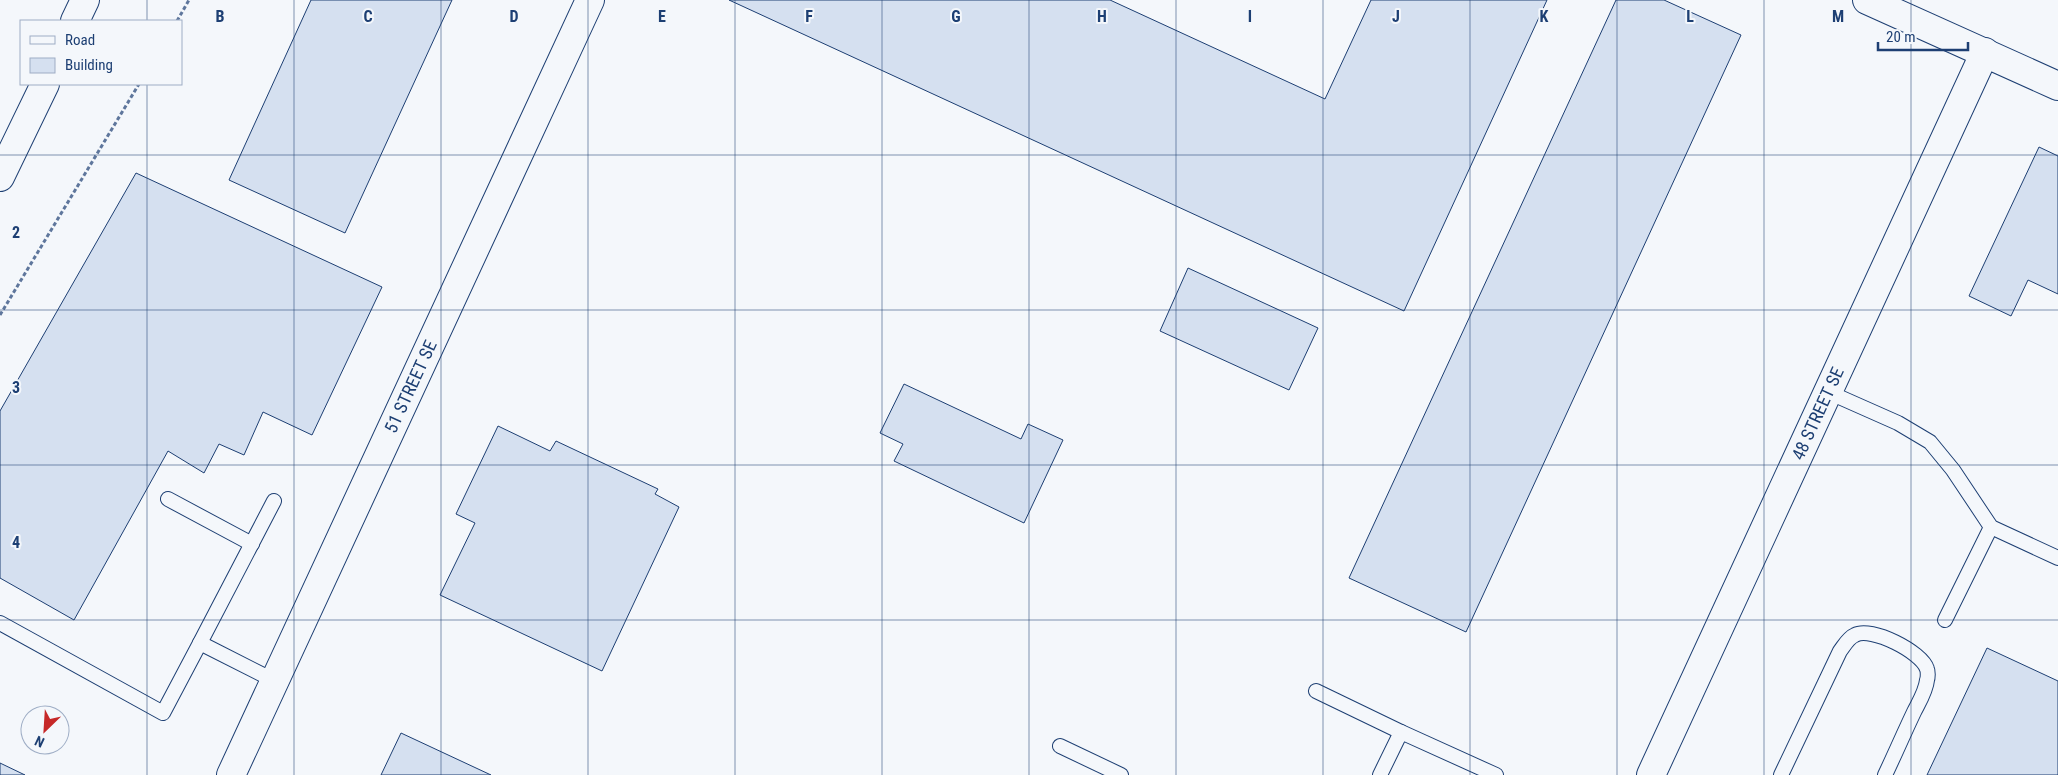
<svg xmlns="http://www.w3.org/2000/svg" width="2058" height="775" font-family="'Roboto Condensed',sans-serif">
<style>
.building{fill:#d5e0f0;stroke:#1d3f73}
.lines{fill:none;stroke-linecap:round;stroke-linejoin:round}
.service-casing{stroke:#1d3f73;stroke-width:16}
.minor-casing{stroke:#1d3f73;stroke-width:30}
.secondary-casing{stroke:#1d3f73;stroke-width:30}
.path{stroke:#5e769c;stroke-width:3;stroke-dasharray:4 2.5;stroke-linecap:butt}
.service{stroke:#f4f7fb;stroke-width:14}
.minor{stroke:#f4f7fb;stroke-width:28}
.secondary{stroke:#f4f7fb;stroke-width:28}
.grid{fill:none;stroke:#1d3f73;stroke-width:1;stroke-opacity:0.55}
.labels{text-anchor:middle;stroke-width:4;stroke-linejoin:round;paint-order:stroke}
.street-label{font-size:18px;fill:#1d3f73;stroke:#f4f7fb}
.grid-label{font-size:16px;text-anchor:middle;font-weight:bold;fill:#1d3f73;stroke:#f4f7fb;stroke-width:4;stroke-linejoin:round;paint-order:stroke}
</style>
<rect width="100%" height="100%" fill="#f4f7fb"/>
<g class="building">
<polygon points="311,0 452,0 345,233 229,180"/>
<polygon points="729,0 1110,0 1325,99 1371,0 1547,0 1404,311"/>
<polygon points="1616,0 1664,0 1741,35 1466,632 1349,578"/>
<polygon points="2039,147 2058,156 2058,294 2028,280 2011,316 1969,296"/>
<polygon points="136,173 382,287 312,435 263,412 244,455 219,444 204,473 168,451 74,620 0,578 0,411"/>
<polygon points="1188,268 1318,328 1289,390 1160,331"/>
<polygon points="904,384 1021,439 1028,424 1063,440 1024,523 894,461 903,444 880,433"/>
<polygon points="498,426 550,451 556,441 658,489 655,494 679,507 602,671 440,595 475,523 456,514"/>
<polygon points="1987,648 2058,681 2058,775 1927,775"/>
<polygon points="401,733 491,775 381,775"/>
<polygon points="0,763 25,775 0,775"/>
</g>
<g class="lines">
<defs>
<g id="service">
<polyline points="1828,392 1898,423 1930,442 1953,470 1991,527 2058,558"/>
<polyline points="168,499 252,544"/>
<polyline points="274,501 200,643 275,681"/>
<polyline points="1945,620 1991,527"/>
<polyline points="0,623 163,713 200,643"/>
<polyline points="1316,691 1401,732"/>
<polyline points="1060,746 1121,775"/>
<polyline points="1380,775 1401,732 1496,775"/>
<path d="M1781 775 1840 651C1844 646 1848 638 1855 635 1871 626 1922 652 1927 669 1928 671 1928 678 1927 680 1926 691 1919 702 1914 712 1904 733 1895 754 1885 775"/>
</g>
<g id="minor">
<polyline points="1867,0 2058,86"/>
<path id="s1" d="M231 775 590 0"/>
<path id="s2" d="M1651 775 1985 52"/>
</g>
<g id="secondary">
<polyline points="75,21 85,0"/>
<polyline points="0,177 45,84"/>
</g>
</defs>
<use href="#service" class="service-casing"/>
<use href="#minor" class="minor-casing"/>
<use href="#secondary" class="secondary-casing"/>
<g class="path">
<polyline points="177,21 189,0"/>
<polyline points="0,315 139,84"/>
</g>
<use href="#service" class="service"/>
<use href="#minor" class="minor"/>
<use href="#secondary" class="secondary"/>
</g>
<path class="grid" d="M147 0V21M294 0V775M441 0V775M588 0V775M735 0V775M882 0V775M1029 0V775M1176 0V775M1323 0V775M1470 0V775M1617 0V775M1764 0V775M1911 0V775M147 84V775M0 155H2058M0 310H2058M0 465H2058M0 620H2058"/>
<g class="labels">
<g class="street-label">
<text dy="6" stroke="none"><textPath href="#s1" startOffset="428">51 STREET SE</textPath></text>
<text dy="6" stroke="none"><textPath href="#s2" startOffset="398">48 STREET SE</textPath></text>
</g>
</g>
<g class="grid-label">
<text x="220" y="22">B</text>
<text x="368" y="22">C</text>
<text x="514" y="22">D</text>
<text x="662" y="22">E</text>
<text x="809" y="22">F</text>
<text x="956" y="22">G</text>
<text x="1102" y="22">H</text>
<text x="1250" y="22">I</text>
<text x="1396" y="22">J</text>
<text x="1544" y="22">K</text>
<text x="1690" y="22">L</text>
<text x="1838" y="22">M</text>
<text x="16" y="238">2</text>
<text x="16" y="393">3</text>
<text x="16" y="548">4</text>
</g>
<rect x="20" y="20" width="162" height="65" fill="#f4f7fb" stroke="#9eadc5"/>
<rect x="30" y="36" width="25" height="8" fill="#f4f7fb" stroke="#9eadc5"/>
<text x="65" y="45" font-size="15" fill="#1d3f73">Road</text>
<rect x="30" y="58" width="25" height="15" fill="#d5e0f0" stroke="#9eadc5"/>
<text x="65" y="70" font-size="15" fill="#1d3f73">Building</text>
<g transform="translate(45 730) rotate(205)"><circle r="24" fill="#f4f7fb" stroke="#9eadc5"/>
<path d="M0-4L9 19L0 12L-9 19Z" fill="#c62828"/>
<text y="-8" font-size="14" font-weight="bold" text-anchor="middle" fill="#1d3f73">N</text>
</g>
<path d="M1878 42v8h90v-8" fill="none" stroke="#1d3f73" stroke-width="2.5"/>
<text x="1886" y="42" font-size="15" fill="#1d3f73" stroke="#f4f7fb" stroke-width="4" paint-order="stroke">20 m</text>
</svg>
